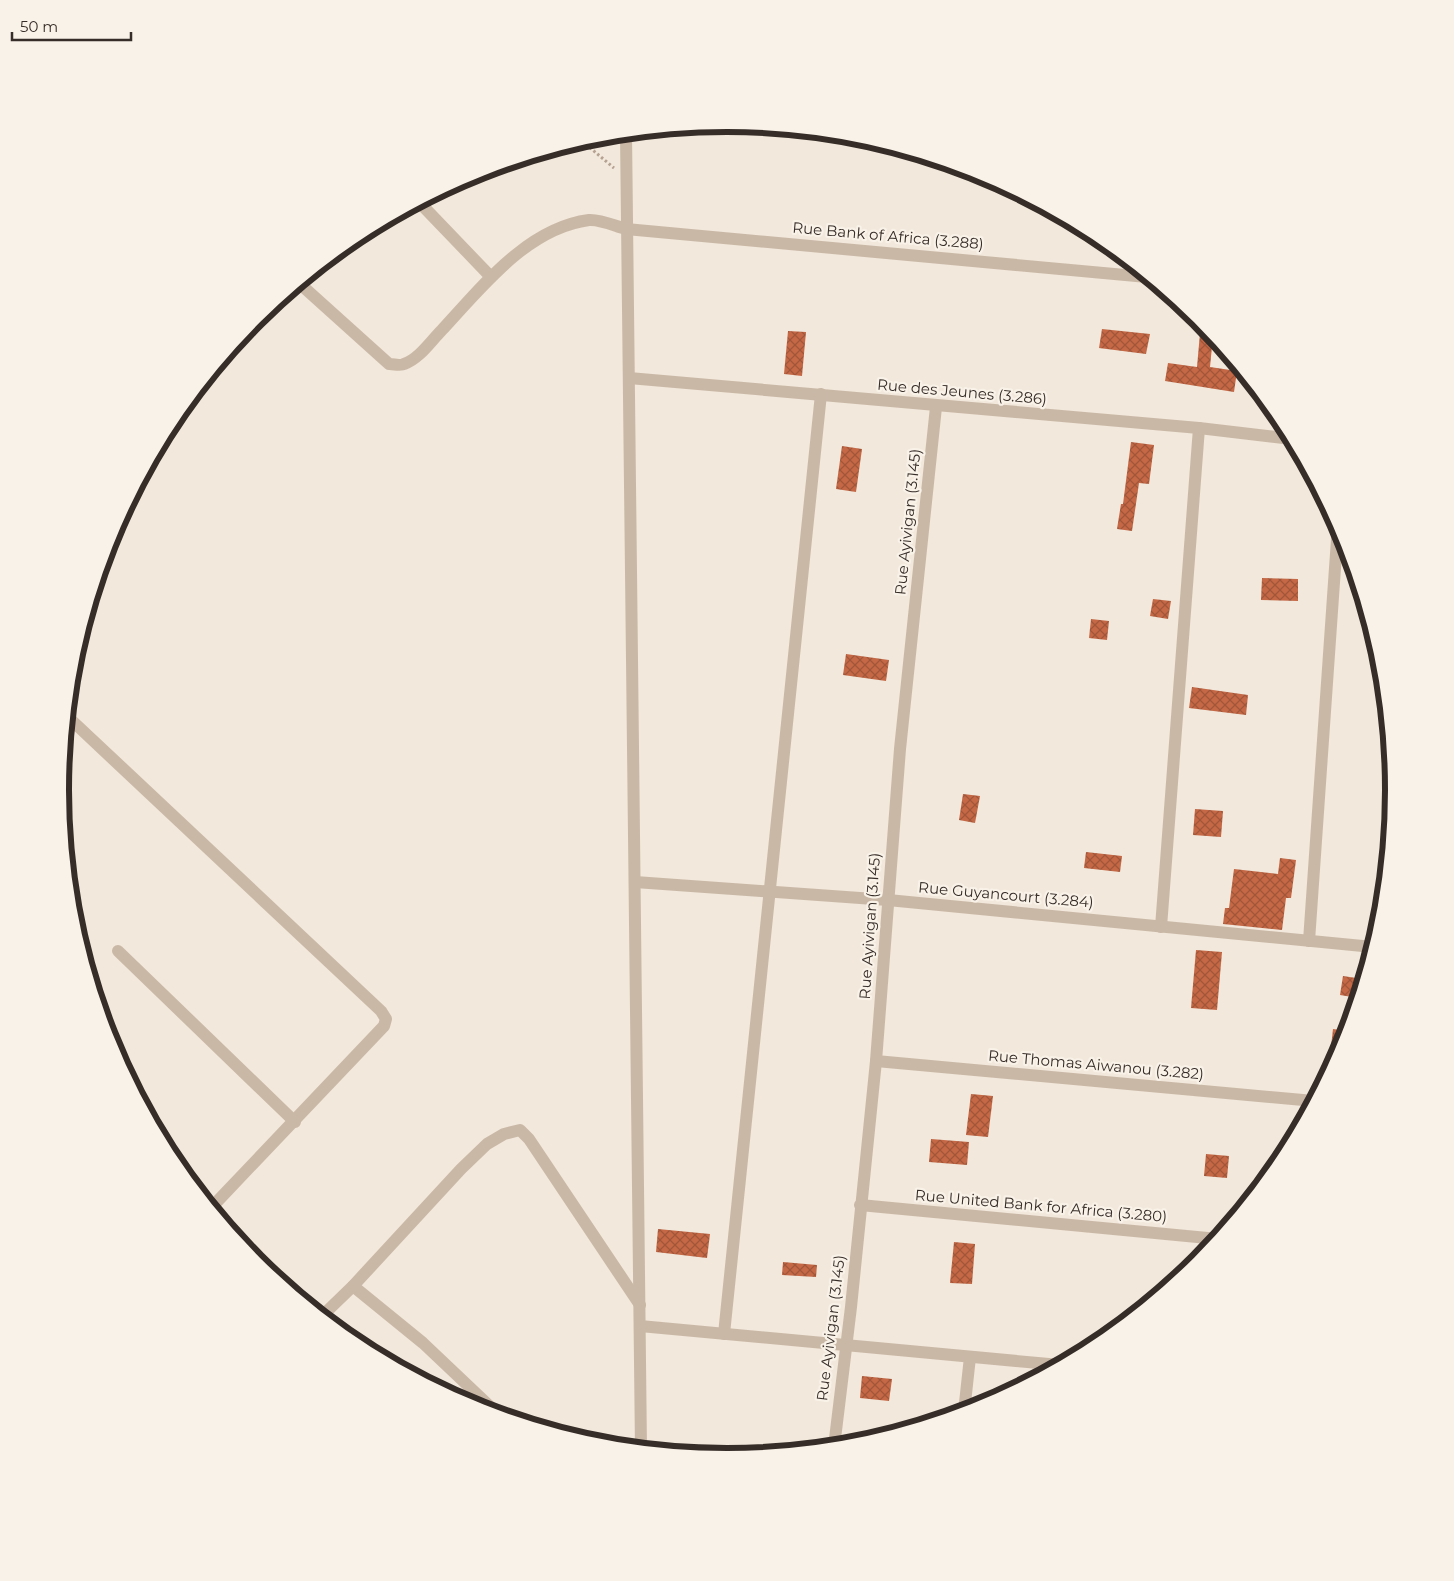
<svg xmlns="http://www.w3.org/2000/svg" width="1454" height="1581" font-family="Montserrat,sans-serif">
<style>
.building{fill:url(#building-cross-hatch)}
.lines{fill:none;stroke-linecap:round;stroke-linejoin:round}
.path{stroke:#b5a292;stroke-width:3;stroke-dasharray:2.5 2.5;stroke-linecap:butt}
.street{stroke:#cab8a7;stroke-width:12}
.labels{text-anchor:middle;stroke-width:4.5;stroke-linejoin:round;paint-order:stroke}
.street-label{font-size:15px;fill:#362d28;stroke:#f9f2e8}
.rim{fill:none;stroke:#362d28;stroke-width:6}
</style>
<defs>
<pattern id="building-cross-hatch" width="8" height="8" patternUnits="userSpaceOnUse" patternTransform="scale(1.25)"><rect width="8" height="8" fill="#c56846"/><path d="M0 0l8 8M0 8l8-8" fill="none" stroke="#a1563a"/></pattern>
</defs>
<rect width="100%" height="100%" fill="#f2e8db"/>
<g class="building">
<polygon points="1201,322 1213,336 1210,367 1237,371 1234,392 1165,381 1168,363 1197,367"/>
<polygon points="1102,329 1150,334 1146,354 1099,348"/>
<polygon points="788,331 806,332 802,376 784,374"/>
<polygon points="1131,442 1154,445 1149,484 1139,483 1132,531 1117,529 1121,504 1123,504"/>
<polygon points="842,446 862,449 856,492 836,489"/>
<polygon points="1262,578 1298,579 1298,601 1261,600"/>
<polygon points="1153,599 1171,601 1168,619 1150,616"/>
<polygon points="1091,619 1109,621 1107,640 1089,638"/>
<polygon points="846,654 889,660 886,681 843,675"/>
<polygon points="1192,687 1248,695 1246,715 1189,708"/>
<polygon points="963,794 980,796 975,823 959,820"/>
<polygon points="1195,809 1223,811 1221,837 1193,835"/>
<polygon points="1086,852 1122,856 1120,872 1084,868"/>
<polygon points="1280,858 1296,860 1291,898 1286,898 1282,930 1223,924 1225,908 1229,908 1234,869 1278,874"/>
<polygon points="1196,950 1222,952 1217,1010 1191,1008"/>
<polygon points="1343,976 1363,979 1358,998 1340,995"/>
<polygon points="1333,1029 1348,1031 1342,1049 1331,1047"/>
<polygon points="971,1094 993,1096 988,1137 966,1135"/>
<polygon points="931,1139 969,1142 967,1165 929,1162"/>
<polygon points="1206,1154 1229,1156 1227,1178 1204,1176"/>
<polygon points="658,1229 710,1234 707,1258 656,1252"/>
<polygon points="954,1242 975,1244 972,1284 950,1283"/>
<polygon points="783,1262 817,1265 816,1277 782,1275"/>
<polygon points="862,1376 892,1379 889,1401 860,1398"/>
</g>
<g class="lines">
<polyline class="path" points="582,141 614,168"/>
<g class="street">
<polyline points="626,133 641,1449"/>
<polyline points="419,202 491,277"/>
<path d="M299 283 389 364C394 364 401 366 404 364 419 359 431 341 441 331 481 288 527 228 589 220 600 219 615 226 626 229L1147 277"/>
<polyline points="629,378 1199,428 1292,439"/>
<polyline points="67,716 381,1011 386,1019 384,1026 211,1208"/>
<polyline points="635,882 888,900 1373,947"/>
<polyline points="1161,927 1199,428"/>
<polyline points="1309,941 1338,525"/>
<polyline points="118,951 295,1122"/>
<polyline points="876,1061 1314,1101"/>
<polyline points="860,1205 1218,1239"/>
<polyline points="353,1286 423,1343 499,1415"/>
<polyline points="322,1316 353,1286 461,1169 487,1144 504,1134 520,1130 529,1139 640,1305"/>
<polyline points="640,1326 1060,1365"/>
<polyline points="724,1334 821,394"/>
<polyline points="964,1412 970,1357"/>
<polyline points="834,1447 851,1307 876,1061 900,749 936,407"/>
</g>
</g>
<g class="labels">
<g class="street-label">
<text transform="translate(888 236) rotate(5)" y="5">Rue Bank of Africa (3.288)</text>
<text transform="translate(962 392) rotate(5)" y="5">Rue des Jeunes (3.286)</text>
<text transform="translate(908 522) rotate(-84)" y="5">Rue Ayivigan (3.145)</text>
<text transform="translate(1006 895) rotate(5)" y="5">Rue Guyancourt (3.284)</text>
<text transform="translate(870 926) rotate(-86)" y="5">Rue Ayivigan (3.145)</text>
<text transform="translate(1096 1065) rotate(5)" y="5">Rue Thomas Aiwanou (3.282)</text>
<text transform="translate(1041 1206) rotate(5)" y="5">Rue United Bank for Africa (3.280)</text>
<text transform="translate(831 1328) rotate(-83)" y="5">Rue Ayivigan (3.145)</text>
</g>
</g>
<path d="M0 0H1454V1581H0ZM69 790a658 658 0 1 1 1316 0a658 658 0 1 1-1316 0Z" fill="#f9f2e8" fill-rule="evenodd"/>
<path class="rim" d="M69 790a658 658 0 1 1 1316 0a658 658 0 1 1-1316 0Z"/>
<path d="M12 32v8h119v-8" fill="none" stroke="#362d28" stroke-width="2.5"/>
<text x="20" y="32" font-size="15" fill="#362d28" stroke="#f9f2e8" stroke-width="4" paint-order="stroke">50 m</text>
</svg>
